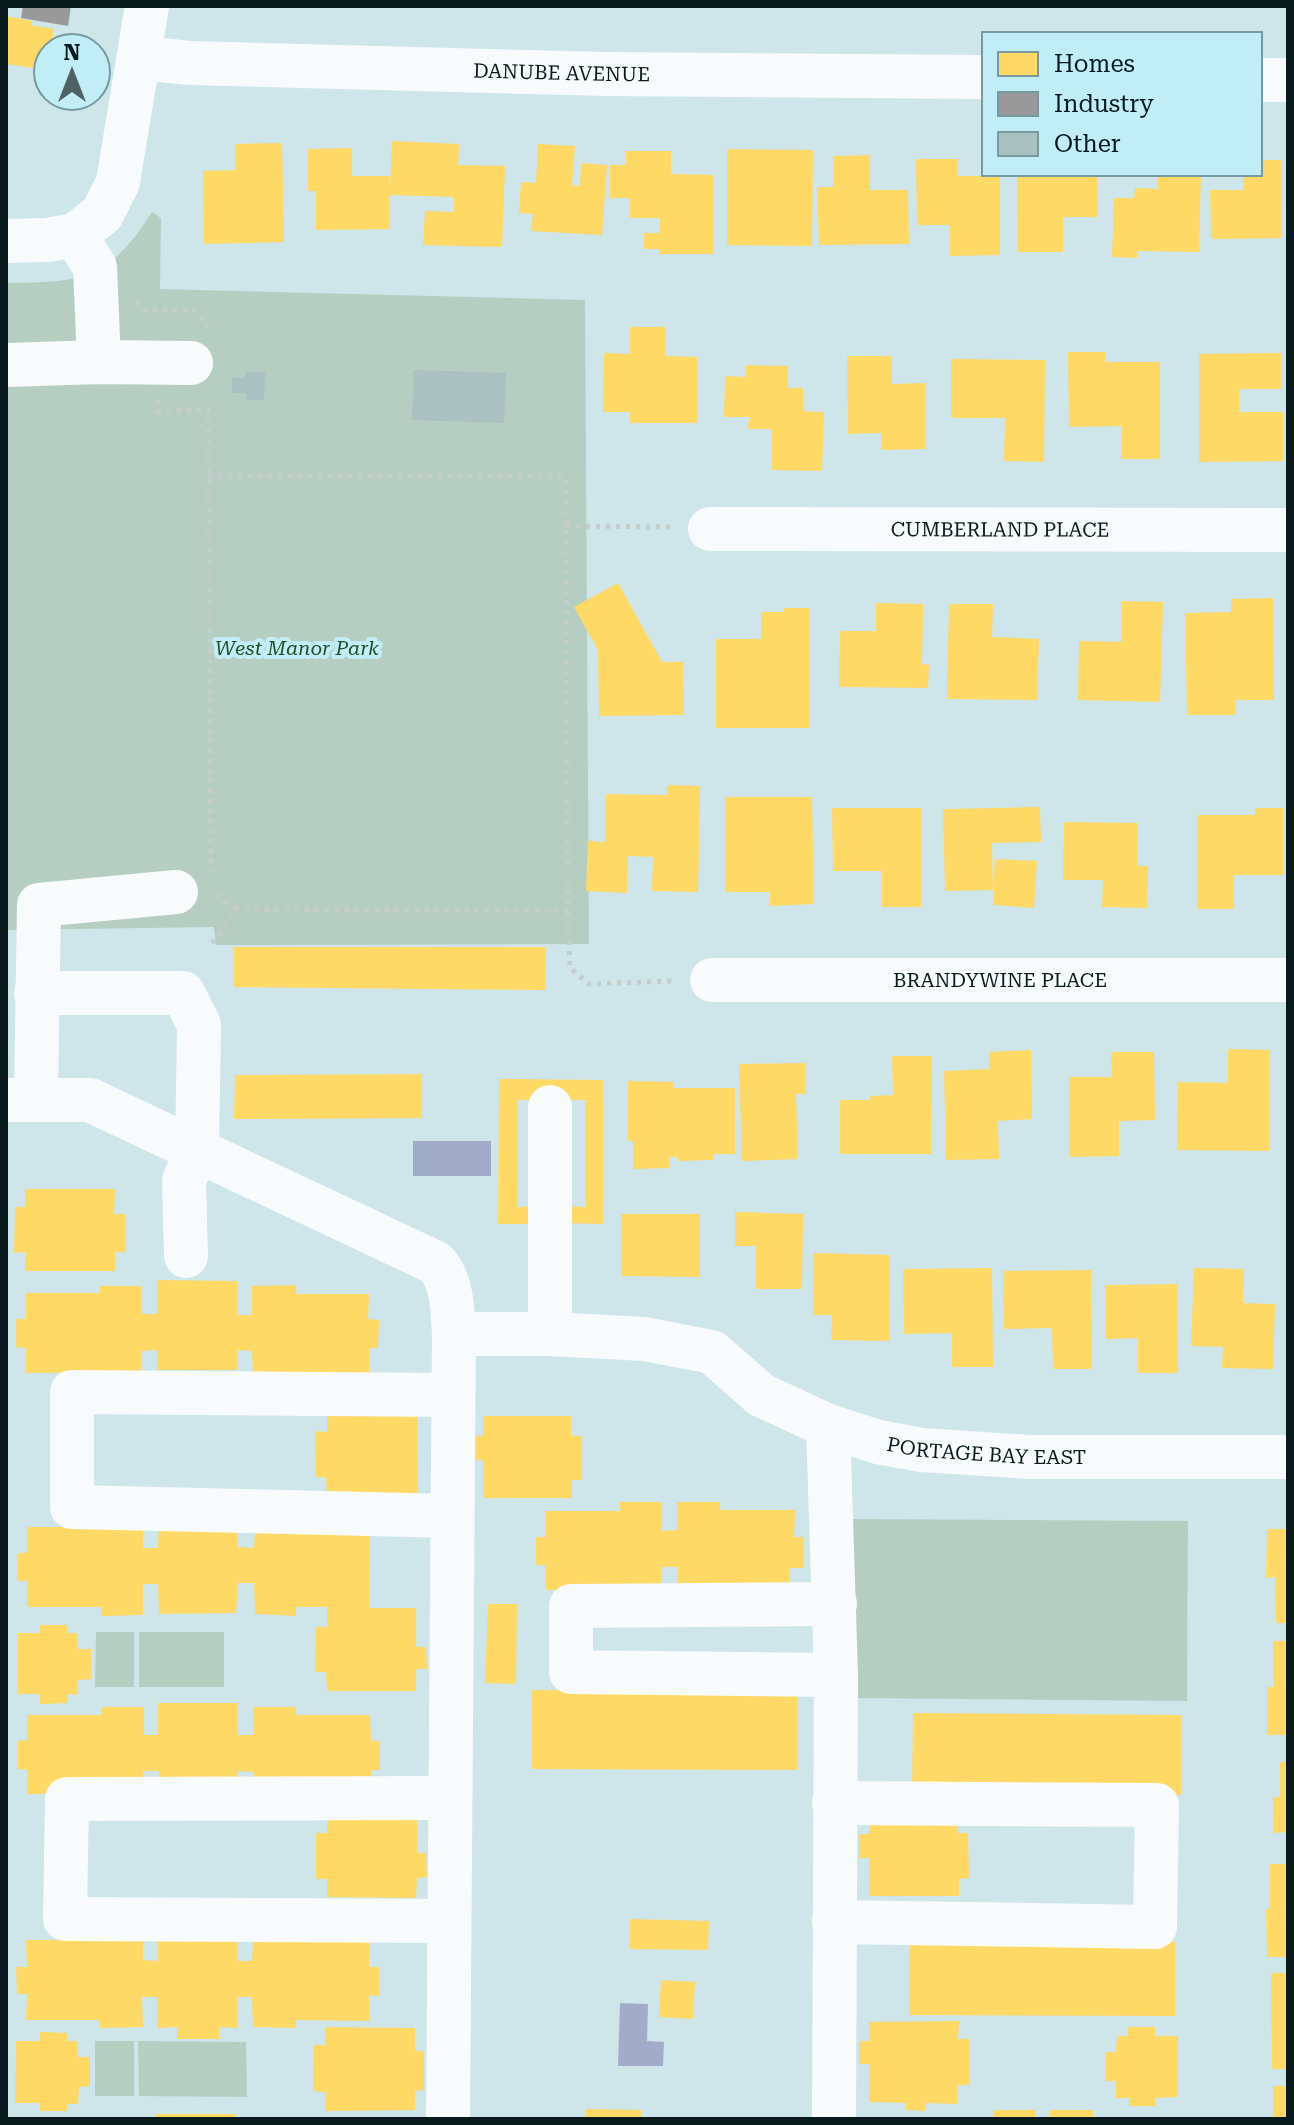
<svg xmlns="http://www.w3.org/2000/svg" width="1294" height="2125" font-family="'Roboto Serif',serif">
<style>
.green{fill:#b6cec2}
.water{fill:#a2acc8}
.homes{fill:#ffd966}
.industry{fill:#999}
.building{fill:#abc0c0}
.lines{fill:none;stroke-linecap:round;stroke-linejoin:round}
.path{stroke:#c5cccc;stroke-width:5;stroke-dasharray:4 6;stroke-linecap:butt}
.minor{stroke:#f8fbfc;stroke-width:44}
.labels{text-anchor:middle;stroke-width:8;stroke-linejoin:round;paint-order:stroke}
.street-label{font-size:20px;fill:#091a1d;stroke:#c1edf7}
.park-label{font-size:20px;font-style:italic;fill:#224e23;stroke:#c1edf7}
</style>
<rect width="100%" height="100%" fill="#cee5ea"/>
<g class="green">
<path d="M152 212 161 218 160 289 585 300 589 944 216 945 214 927 6 930V283C83 282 108 281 152 212Z"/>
<polygon points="850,1519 1188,1521 1187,1701 849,1698"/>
<polygon points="96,1632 134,1632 134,1687 95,1687"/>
<rect x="139" y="1632" width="85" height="55"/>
<rect x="95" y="2041" width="39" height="55"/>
<polygon points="138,2041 246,2042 247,2097 139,2096"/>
</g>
<g class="water">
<rect x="413" y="1141" width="78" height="35"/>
<polygon points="620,2003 648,2004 647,2041 664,2042 663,2066 618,2066"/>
</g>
<g class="homes">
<polygon points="6,16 32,21 31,25 54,29 51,48 48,48 47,70 6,64"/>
<polygon points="392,141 459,144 458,165 505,166 502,247 423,245 425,211 454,212 454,197 389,195 390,229 316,230 316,191 308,191 308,149 352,148 352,176 389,176 390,187"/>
<polygon points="282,143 284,242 204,244 203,171 235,170 235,144"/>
<polygon points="538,144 575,146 572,185 580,186 581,163 607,165 602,235 531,231 533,214 519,213 521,182 536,183"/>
<polygon points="727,149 813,150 812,246 727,245"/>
<polygon points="626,151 671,151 671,174 713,175 713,254 659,254 659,249 644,249 644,233 660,233 660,218 630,218 630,198 610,198 610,165 626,165"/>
<polygon points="870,155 870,190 908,190 909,244 819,245 817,187 833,187 833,156"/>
<polygon points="916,159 958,159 958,176 1000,176 1000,255 950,256 950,225 917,225"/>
<polygon points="1260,160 1281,160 1282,238 1211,239 1210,190 1243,190 1243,174 1260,174"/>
<polygon points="1017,174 1097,174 1098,217 1063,217 1063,252 1018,252"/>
<polygon points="1158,174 1201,174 1199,252 1137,251 1137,258 1112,257 1114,198 1134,198 1135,188 1158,189"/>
<polygon points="630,327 666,327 665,356 697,357 697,423 630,423 630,412 603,412 604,353 630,354"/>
<polygon points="1068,352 1105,352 1105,362 1160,362 1160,459 1121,459 1121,426 1069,427"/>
<polygon points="1281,353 1281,389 1239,389 1239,412 1283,412 1283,461 1199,462 1199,354"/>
<polygon points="847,356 892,356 892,384 925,383 925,449 881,450 881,433 848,434"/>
<polygon points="951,359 1045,360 1044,462 1004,461 1005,418 951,418"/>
<polygon points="746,365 788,366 788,388 803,388 803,411 824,412 822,471 772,470 772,429 748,429 749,417 724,417 725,376 746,377"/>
<polygon points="618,583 662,662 683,662 684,715 599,716 598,650 574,607"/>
<polygon points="1273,598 1274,700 1235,700 1236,715 1187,715 1185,613 1231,612 1231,599"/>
<polygon points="1122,601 1163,602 1160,702 1078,700 1079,641 1121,642"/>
<polygon points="876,603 923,604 922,664 929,665 928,688 839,687 840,631 876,631"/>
<polygon points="949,604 993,604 992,637 1039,639 1037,700 947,699"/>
<polygon points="784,608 809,608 809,728 716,728 716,639 761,639 761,612 784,612"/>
<polygon points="667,785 700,786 698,892 652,891 653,857 628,856 627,893 586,891 588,841 605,842 606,794 667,795"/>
<polygon points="725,797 812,797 814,904 770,906 770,892 725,892"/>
<polygon points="1040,807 1041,842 992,843 993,890 945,891 943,809"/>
<polygon points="832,808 921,808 921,907 882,907 882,871 833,871"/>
<polygon points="1255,808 1283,808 1283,875 1234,875 1234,909 1197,909 1197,815 1255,815"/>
<polygon points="1064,822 1138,823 1137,866 1148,866 1147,908 1102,907 1103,880 1063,880"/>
<polygon points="995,859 1037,861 1034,908 993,905"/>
<polygon points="234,947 546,947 545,990 234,987"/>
<polygon points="1228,1049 1270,1050 1269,1151 1177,1150 1178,1082 1228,1083"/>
<polygon points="1031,1050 1032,1119 998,1121 999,1159 946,1160 944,1071 989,1069 989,1052"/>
<polygon points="1111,1052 1154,1052 1155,1120 1119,1121 1119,1156 1070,1157 1069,1077 1112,1077"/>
<polygon points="892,1056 932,1056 931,1154 840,1154 840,1100 870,1100 870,1096 893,1095"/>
<polygon points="805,1063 806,1094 796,1094 798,1159 742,1161 739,1064"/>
<polygon points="422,1074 422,1118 234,1119 235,1075"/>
<polygon points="499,1079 603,1080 603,1224 559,1223 559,1206 585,1207 585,1100 518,1100 518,1207 541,1206 542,1224 498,1224"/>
<polygon points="628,1081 673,1082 673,1088 735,1088 735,1154 713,1154 713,1160 678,1161 678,1157 669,1157 669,1168 633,1169 633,1141 628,1141"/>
<polygon points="25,1189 115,1189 114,1214 125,1214 125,1252 115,1252 115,1271 25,1271 26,1252 14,1253 15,1207 25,1207"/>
<polygon points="735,1212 803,1214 802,1289 756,1289 756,1246 735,1246"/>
<polygon points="621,1214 700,1214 700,1277 621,1276"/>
<polygon points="814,1253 890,1255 889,1341 831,1340 832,1315 813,1315"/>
<polygon points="992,1268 993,1367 952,1367 952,1333 904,1334 903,1269"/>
<polygon points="1194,1268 1244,1269 1243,1303 1275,1304 1273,1369 1222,1368 1223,1347 1191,1346"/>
<polygon points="1091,1270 1092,1369 1053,1369 1052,1328 1004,1329 1003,1271"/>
<polygon points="158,1280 237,1281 237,1315 252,1315 252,1286 296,1285 296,1294 369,1294 368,1319 379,1320 378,1348 369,1348 369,1374 253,1374 252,1351 237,1350 237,1370 158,1370 157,1350 141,1351 141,1372 26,1373 26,1348 16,1347 16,1319 26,1319 26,1293 100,1293 100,1286 142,1286 142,1314 157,1314"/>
<polygon points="1177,1284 1178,1373 1138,1373 1138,1338 1106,1339 1105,1285"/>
<polygon points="417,1412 418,1496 327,1496 326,1477 316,1477 315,1431 327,1432 327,1413"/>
<polygon points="483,1416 571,1416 571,1436 582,1436 582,1480 572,1480 572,1498 483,1498 483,1460 473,1460 473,1436 483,1436"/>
<polygon points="620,1502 662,1502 662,1531 678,1530 677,1502 720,1502 720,1510 795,1510 794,1537 804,1537 804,1568 789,1568 790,1589 678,1589 678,1567 662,1567 661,1589 545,1590 545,1565 536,1565 536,1537 545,1537 545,1511 620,1511"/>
<polygon points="159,1524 238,1526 238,1547 254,1548 255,1529 370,1528 369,1608 416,1608 416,1647 426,1647 427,1669 416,1669 416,1691 327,1691 326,1672 315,1672 316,1627 327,1627 327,1607 296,1607 296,1616 255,1614 254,1583 238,1583 236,1613 159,1614 158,1584 143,1584 143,1615 102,1616 101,1607 27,1607 27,1581 17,1581 17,1554 27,1552 27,1527 143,1527 143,1548 158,1548"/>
<polygon points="1267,1529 1288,1529 1288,1623 1276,1623 1275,1577 1266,1578"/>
<polygon points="488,1604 517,1604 516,1684 485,1683"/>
<polygon points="40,1625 68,1625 67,1633 78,1633 78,1649 91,1649 91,1679 78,1680 78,1695 68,1694 68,1703 40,1704 40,1694 17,1694 18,1633 40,1633"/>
<polygon points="1273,1641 1288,1641 1288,1735 1267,1735 1267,1687 1273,1687"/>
<polygon points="532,1690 797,1691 797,1770 532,1769"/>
<polygon points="158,1703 238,1703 238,1735 254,1735 253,1707 296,1707 296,1715 370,1715 371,1741 380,1741 380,1770 371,1770 371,1795 254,1795 253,1772 238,1771 238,1792 158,1792 159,1771 143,1771 143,1794 27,1794 27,1770 18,1769 18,1741 27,1740 27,1715 102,1715 102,1707 144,1707 144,1735 158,1735"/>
<polygon points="913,1713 1182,1715 1181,1795 912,1793"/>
<polygon points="1280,1762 1288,1762 1288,1832 1274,1833 1273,1797 1280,1797"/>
<polygon points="958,1813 958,1833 968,1833 969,1878 959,1879 959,1896 869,1896 869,1858 859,1858 859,1834 869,1834 869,1814"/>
<polygon points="417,1814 417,1853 426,1853 427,1877 417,1878 416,1898 327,1897 327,1879 316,1879 316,1833 327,1833 327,1815"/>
<polygon points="1270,1864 1288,1864 1288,1957 1267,1957 1266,1909 1270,1909"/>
<polygon points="630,1919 709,1921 708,1950 630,1949"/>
<polygon points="158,1938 238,1939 237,1961 252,1961 253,1941 370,1941 369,1967 379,1967 379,1996 369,1995 369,2021 296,2020 296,2028 253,2027 252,1997 237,1997 237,2028 219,2027 219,2039 177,2039 177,2027 158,2028 157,1997 142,1997 143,2027 100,2028 100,2020 26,2020 27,1994 17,1994 16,1967 27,1967 26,1940 143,1940 143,1960 158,1961"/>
<polygon points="910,1942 1175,1942 1175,2016 909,2015"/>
<polygon points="1271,1973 1288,1973 1288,2069 1272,2069"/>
<polygon points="661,1980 695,1982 693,2019 659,2017"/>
<polygon points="959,2021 958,2039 969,2039 969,2085 958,2085 957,2104 925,2103 925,2111 906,2110 906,2103 869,2102 869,2064 859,2064 859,2041 869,2041 869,2022"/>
<polygon points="325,2027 415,2028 415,2051 424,2051 424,2090 415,2091 415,2110 325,2111 325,2092 313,2091 314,2045 325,2045"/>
<polygon points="1128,2027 1155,2027 1155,2036 1178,2036 1178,2097 1155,2098 1155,2106 1129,2106 1129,2098 1116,2098 1116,2081 1105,2081 1106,2052 1116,2052 1117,2036 1128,2036"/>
<polygon points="40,2032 67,2033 67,2041 78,2041 78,2057 90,2057 90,2086 79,2087 78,2104 67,2104 67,2111 40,2111 40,2103 15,2103 16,2041 40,2041"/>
<rect x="1273" y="2086" width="15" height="33"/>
<polygon points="586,2109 641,2110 641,2119 585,2119"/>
<polygon points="993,2110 1035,2110 1035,2119 994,2119"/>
<rect x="1050" y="2110" width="43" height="9"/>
<rect x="155" y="2114" width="80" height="5"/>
</g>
<polygon class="industry" points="23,6 71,6 68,26 21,18"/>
<g class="building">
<polygon points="414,370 506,373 504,423 412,420"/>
<polygon points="245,372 265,372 264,400 246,400 246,393 232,393 232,378 245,378"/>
</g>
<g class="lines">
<g class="path">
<polyline points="136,302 145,310 193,310 207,322 207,329"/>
<polyline points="158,400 158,411 208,410 211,872"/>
<polyline points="208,477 560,475 566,480 566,526 568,911 237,909 211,945"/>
<polyline points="566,526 673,527"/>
<polyline points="216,895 237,909"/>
<polyline points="568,911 570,968 589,984 674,981"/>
</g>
<g class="minor">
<path id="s1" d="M140 58 190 63 606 74 984 77"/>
<polyline points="1260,80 1288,80"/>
<polyline points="75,235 95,267 99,362"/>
<polyline points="6,241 48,240 75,235 102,214 118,182 147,6"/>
<polyline points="7,365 99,362 191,363"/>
<path id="s2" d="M710 529 1288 530"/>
<path id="s3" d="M712 980H1288"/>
<polyline points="36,993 183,993 199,1025 197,1152 184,1180 186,1256"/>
<path d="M6 1100H90L436 1263C453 1283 452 1308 454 1334L448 2119"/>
<polyline points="36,1100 39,905 176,892"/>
<polyline points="550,1107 550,1334"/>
<path id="s4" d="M454 1334H550L644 1339 712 1352 761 1395 828 1426 878 1442 922 1450 1029 1457H1288"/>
<polyline points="451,1395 72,1392 72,1507 452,1516"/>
<polyline points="828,1426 836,1675 834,2119"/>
<polyline points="835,1604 571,1606 571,1672 836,1675"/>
<polyline points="834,1803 1157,1805 1155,1927 834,1922"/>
<polyline points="449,1921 65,1919 67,1799 450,1798"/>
</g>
</g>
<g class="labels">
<g class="street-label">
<text dy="7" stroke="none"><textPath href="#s1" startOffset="422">DANUBE AVENUE</textPath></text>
<text dy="7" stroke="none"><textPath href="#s2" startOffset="290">CUMBERLAND PLACE</textPath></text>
<text dy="7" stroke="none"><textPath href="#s3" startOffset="288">BRANDYWINE PLACE</textPath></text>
<text dy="7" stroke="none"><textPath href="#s4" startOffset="560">PORTAGE BAY EAST</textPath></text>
</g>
<g class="park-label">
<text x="297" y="655">West Manor Park</text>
</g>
</g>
<rect width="1294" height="2125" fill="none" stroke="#091a1d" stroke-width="16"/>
<rect x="982" y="32" width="280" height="144" fill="#c1edf7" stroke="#7799a0" stroke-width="2"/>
<rect x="998" y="52" width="40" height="24" fill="#ffd966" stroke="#7799a0" stroke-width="2"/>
<text x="1054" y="72" font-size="24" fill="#091a1d">Homes</text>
<rect x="998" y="92" width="40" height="24" fill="#999999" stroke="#7799a0" stroke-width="2"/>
<text x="1054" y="112" font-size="24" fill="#091a1d">Industry</text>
<rect x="998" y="132" width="40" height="24" fill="#abc0c0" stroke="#7799a0" stroke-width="2"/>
<text x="1054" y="152" font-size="24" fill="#091a1d">Other</text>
<g transform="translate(72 72)"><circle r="38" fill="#c1edf7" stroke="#7799a0" stroke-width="2"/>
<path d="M0-6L14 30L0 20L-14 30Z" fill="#4e6165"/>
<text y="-12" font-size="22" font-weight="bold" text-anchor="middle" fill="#091a1d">N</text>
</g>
</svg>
